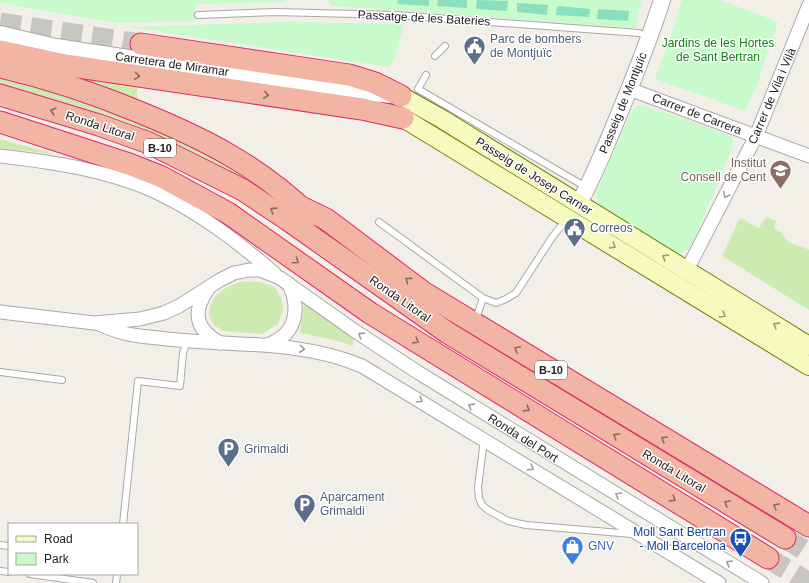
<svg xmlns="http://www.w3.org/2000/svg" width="809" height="583" font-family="Helvetica,sans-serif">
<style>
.grass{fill:#cdebb0}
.park{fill:#c8facc}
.pitch{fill:#88e0be}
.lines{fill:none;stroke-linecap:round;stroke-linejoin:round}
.trunk-tunnel{stroke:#c8c6c1;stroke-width:21;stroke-dasharray:21 10;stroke-linecap:butt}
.service-casing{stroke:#a9a9a9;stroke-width:8}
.minor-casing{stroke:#a9a9a9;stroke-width:15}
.tertiary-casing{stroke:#a9a9a9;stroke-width:18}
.secondary-casing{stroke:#707d05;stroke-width:20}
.trunk-casing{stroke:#dc2a67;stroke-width:23}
.service{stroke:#fff;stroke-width:6}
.minor{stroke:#fff;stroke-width:13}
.tertiary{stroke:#fff;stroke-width:16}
.secondary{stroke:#f7fabf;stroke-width:18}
.trunk{stroke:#f2b4a3;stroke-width:21}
.oneway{stroke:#8a6b62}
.oneway2{stroke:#9c9c9c}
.oneway3{stroke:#979978}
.labels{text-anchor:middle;stroke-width:3;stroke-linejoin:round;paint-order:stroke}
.shield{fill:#fff;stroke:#646464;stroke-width:1}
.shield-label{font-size:11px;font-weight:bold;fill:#222}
.street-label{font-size:12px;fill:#222;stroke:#fff}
.service-label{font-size:12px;fill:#4e5e75;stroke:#fff;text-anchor:start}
.park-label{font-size:12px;fill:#0c8416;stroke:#fff}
.education-label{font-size:12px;fill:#785e54;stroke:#fff;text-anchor:end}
.transit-label{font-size:12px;fill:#164399;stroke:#fff;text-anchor:end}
.shop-label{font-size:12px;fill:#366cbe;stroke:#fff;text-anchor:start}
</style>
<rect width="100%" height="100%" fill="#f2efe9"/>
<g class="grass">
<polygon points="50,70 137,84 137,99"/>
<path d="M0 74 97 101 246 173 300 213C250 185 201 153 148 131 100 111 50 98 0 85Z"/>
<polygon points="0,139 55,154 0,148"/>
<path d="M766 217 776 221 774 228 782 233C787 246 799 244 809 250V310L722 256 740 218 759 228Z"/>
<polygon points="243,281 260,282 275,287 282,300 283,309 278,324 262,334 223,331 214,325 209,315 210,306 216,295 227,287"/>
<polygon points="304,303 354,338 353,346 334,340 300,333"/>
</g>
<g class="park">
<polygon points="0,0 287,0 280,2 195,4 195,21 117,23 22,7 0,2"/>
<polygon points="328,0 642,0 635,28 395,10 331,6"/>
<polygon points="682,0 720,0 778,22 756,87 745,111 655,79 670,39"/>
<polygon points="289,22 404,24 395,57 389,67 130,27"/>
<path d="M638 105H643L732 136 733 143 731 151 692 244C687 251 682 255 674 253L598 205 596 193 631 112Z"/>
</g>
<g class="pitch">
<polygon points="398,0 429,0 429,6 397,4"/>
<polygon points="438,0 467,0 467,8 437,6"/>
<polygon points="477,0 508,1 507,11 476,9"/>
<polygon points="517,3 548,5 547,15 517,12"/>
<polygon points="557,6 590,9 589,17 556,15"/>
<polygon points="598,9 629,11 628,21 597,19"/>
</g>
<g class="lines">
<g class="trunk-tunnel">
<polyline points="0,23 141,44"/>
<polyline points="785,538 809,553"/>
<polyline points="768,558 809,583"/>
</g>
<defs>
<g id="service">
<polyline points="198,15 275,12 396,15 639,33 648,36"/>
<polyline points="435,56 445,46"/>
<polyline points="426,75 418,89 586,187"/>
<polyline points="379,222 483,298 496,303 506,299 516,293 553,236 567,219"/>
<polyline points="476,319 483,298"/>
<polyline points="0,372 62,380"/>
<polyline points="484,440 478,487 479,498 482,505 488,510 508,521 526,525 632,534"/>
<polyline points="123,524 138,381 180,386 183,353 187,341"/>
<polyline points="0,545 9,546"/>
<polyline points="0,571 9,572"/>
<polyline points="30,574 93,583"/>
<polyline points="116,583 117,574"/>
</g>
<g id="minor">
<polyline points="629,89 809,156"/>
<path d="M0 156C53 162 114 171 162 195 203 215 239 243 274 273"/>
<polyline points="687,270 756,136 809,5"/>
<path d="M208 289C192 312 195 329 220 343"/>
<polyline points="0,312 94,323 140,319 164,313 179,306 220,280 234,273 249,270 260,270 280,278 355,331 419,373 762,583"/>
<path d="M99 324C108 328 118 332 128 334 140 337 154 337 167 339 232 346 301 340 362 366L719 583"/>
<path d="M267 345C296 335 301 310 289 284"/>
</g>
<g id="tertiary">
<polyline points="0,34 56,47 345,91 394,95"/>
<path d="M579 203C592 180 602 155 612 131 630 88 648 44 662 0"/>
</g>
<g id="secondary">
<polyline points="401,96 442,119 809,346"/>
<polyline points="403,118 809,366"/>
</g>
<g id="trunk">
<polyline points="141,44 349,75 375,83 401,96"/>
<polyline points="0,51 65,65 362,109 403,118"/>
<path d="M0 67C48 78 93 93 139 112 203 138 259 166 309 215"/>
<polyline points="0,95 99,125 149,143 243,190 288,220 448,333 785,538"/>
<polyline points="0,122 129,164 162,177 228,213 370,313 768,558"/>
<polyline points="299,206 326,219 423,292 809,526"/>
</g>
</defs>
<use href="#service" class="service-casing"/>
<use href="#minor" class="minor-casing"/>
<use href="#tertiary" class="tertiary-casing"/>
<use href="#secondary" class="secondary-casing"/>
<use href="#trunk" class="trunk-casing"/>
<use href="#service" class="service"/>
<use href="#minor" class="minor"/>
<use href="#tertiary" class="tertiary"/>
<use href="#secondary" class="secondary"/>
<use href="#trunk" class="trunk"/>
</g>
<defs><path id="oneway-chevron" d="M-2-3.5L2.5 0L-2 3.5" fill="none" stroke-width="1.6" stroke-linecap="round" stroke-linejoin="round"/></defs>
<g class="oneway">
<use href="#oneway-chevron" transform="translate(137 76) rotate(8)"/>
<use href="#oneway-chevron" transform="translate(266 95) rotate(8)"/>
<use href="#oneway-chevron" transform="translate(53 111) rotate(-163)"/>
<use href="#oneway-chevron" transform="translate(273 210) rotate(-147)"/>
<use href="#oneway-chevron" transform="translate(296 261) rotate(35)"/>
<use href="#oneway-chevron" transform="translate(408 280) rotate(-143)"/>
<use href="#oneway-chevron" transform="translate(416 341) rotate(32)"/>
<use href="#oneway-chevron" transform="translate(517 349) rotate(-149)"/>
<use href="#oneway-chevron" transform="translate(527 409) rotate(32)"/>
<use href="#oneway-chevron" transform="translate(616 436) rotate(-149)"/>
<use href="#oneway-chevron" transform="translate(664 439) rotate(-149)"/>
<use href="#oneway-chevron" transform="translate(673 499) rotate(32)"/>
<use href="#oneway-chevron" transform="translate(727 503) rotate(-149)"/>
<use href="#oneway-chevron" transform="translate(776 506) rotate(-149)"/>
</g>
<g class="oneway2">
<use href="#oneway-chevron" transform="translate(726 195) rotate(118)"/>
<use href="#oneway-chevron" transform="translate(361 335) rotate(-147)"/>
<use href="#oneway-chevron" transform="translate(302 349) rotate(6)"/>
<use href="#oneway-chevron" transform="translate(420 400) rotate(31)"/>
<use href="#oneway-chevron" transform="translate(471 406) rotate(-148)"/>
<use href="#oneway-chevron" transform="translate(531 468) rotate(32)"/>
<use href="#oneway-chevron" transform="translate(618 495) rotate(-149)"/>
<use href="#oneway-chevron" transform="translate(729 563) rotate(-149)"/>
</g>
<g class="oneway3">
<use href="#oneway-chevron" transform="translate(613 246) rotate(32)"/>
<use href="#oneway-chevron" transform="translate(665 257) rotate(-148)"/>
<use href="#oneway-chevron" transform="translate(723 315) rotate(31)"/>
<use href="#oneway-chevron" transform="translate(776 325) rotate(-148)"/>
</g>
<defs>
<symbol id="civic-pin" viewBox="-11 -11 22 30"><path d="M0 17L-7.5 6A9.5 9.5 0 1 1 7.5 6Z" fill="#5c6f8a" stroke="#fff"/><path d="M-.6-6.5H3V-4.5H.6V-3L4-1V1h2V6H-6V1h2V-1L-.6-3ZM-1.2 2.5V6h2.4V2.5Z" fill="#fff"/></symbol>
<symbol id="school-pin" viewBox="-11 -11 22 30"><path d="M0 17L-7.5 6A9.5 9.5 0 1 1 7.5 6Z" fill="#8d6e63" stroke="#fff"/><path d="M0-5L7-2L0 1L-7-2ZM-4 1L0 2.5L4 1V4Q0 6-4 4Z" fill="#fff"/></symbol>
<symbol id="parking-pin" viewBox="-11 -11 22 30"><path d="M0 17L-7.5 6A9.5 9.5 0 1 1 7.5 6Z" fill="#5c6f8a" stroke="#fff"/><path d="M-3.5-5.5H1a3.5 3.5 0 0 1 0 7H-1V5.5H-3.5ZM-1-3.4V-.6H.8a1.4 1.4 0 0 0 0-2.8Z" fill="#fff"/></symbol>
<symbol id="bus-pin" viewBox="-11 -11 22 30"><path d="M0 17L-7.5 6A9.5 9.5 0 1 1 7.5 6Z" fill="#1a4fb4" stroke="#fff"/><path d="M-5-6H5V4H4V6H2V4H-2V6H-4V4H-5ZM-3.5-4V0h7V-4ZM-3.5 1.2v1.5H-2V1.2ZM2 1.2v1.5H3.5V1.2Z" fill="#fff"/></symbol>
<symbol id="shop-pin" viewBox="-11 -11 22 30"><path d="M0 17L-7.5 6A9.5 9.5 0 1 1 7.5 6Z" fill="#3f7fe0" stroke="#fff"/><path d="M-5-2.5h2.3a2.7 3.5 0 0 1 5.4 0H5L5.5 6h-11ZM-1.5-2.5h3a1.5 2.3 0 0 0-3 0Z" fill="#fff"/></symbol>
</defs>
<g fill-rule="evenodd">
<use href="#civic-pin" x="462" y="34" width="25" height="34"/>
<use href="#school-pin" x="768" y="158" width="25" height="34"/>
<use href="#civic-pin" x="562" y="216" width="25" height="34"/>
<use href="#parking-pin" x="216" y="436" width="25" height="34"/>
<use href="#parking-pin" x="292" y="492" width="25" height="34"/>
<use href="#bus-pin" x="728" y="526" width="25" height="34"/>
<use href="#shop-pin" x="560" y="534" width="25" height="34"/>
</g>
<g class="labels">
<g class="shield">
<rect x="144" y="139" width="32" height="18" rx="3"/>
<rect x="535" y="361" width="32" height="18" rx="3"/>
</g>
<g class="shield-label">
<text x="160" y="152">B-10</text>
<text x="551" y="374">B-10</text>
</g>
<g class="street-label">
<text transform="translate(424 18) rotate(3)" y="4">Passatge de les Bateries</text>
<text transform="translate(172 64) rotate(8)" y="4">Carretera de Miramar</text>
<text transform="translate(772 96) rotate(-67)" y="4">Carrer de Vila i Vilà</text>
<text transform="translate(623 103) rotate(-68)" y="4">Passeig de Montjuïc</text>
<text transform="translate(697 114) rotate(21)" y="4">Carrer de Carrera</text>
<text transform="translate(100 126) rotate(18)" y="4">Ronda Litoral</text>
<text transform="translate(534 176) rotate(32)" y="4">Passeig de Josep Carner</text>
<text transform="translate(400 299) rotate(35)" y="4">Ronda Litoral</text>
<text transform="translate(523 438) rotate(32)" y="4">Ronda del Port</text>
<text transform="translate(674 471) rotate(31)" y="4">Ronda Litoral</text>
</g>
<g class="service-label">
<text x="490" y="43">Parc de bombers<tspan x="490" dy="14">de Montjuïc</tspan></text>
<text x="590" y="232">Correos</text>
<text x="244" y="453">Grimaldi</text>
<text x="320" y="501">Aparcament<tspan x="320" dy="14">Grimaldi</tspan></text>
</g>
<g class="park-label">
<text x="718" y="47">Jardins de les Hortes<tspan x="718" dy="14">de Sant Bertran</tspan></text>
</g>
<g class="education-label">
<text x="766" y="167">Institut<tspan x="766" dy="14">Consell de Cent</tspan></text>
</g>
<g class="transit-label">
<text x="726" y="536">Moll Sant Bertran<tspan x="726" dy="14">- Moll Barcelona</tspan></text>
</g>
<g class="shop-label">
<text x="588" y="550">GNV</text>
</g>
</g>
<rect x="8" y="523" width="130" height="52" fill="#ffffff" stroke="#a7a7a7"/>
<rect x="16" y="536" width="20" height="6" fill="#f7fabf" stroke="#a7a7a7"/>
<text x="44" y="543" font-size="12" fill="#222222">Road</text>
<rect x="16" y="553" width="20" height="12" fill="#c8facc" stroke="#a7a7a7"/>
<text x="44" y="563" font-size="12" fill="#222222">Park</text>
</svg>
